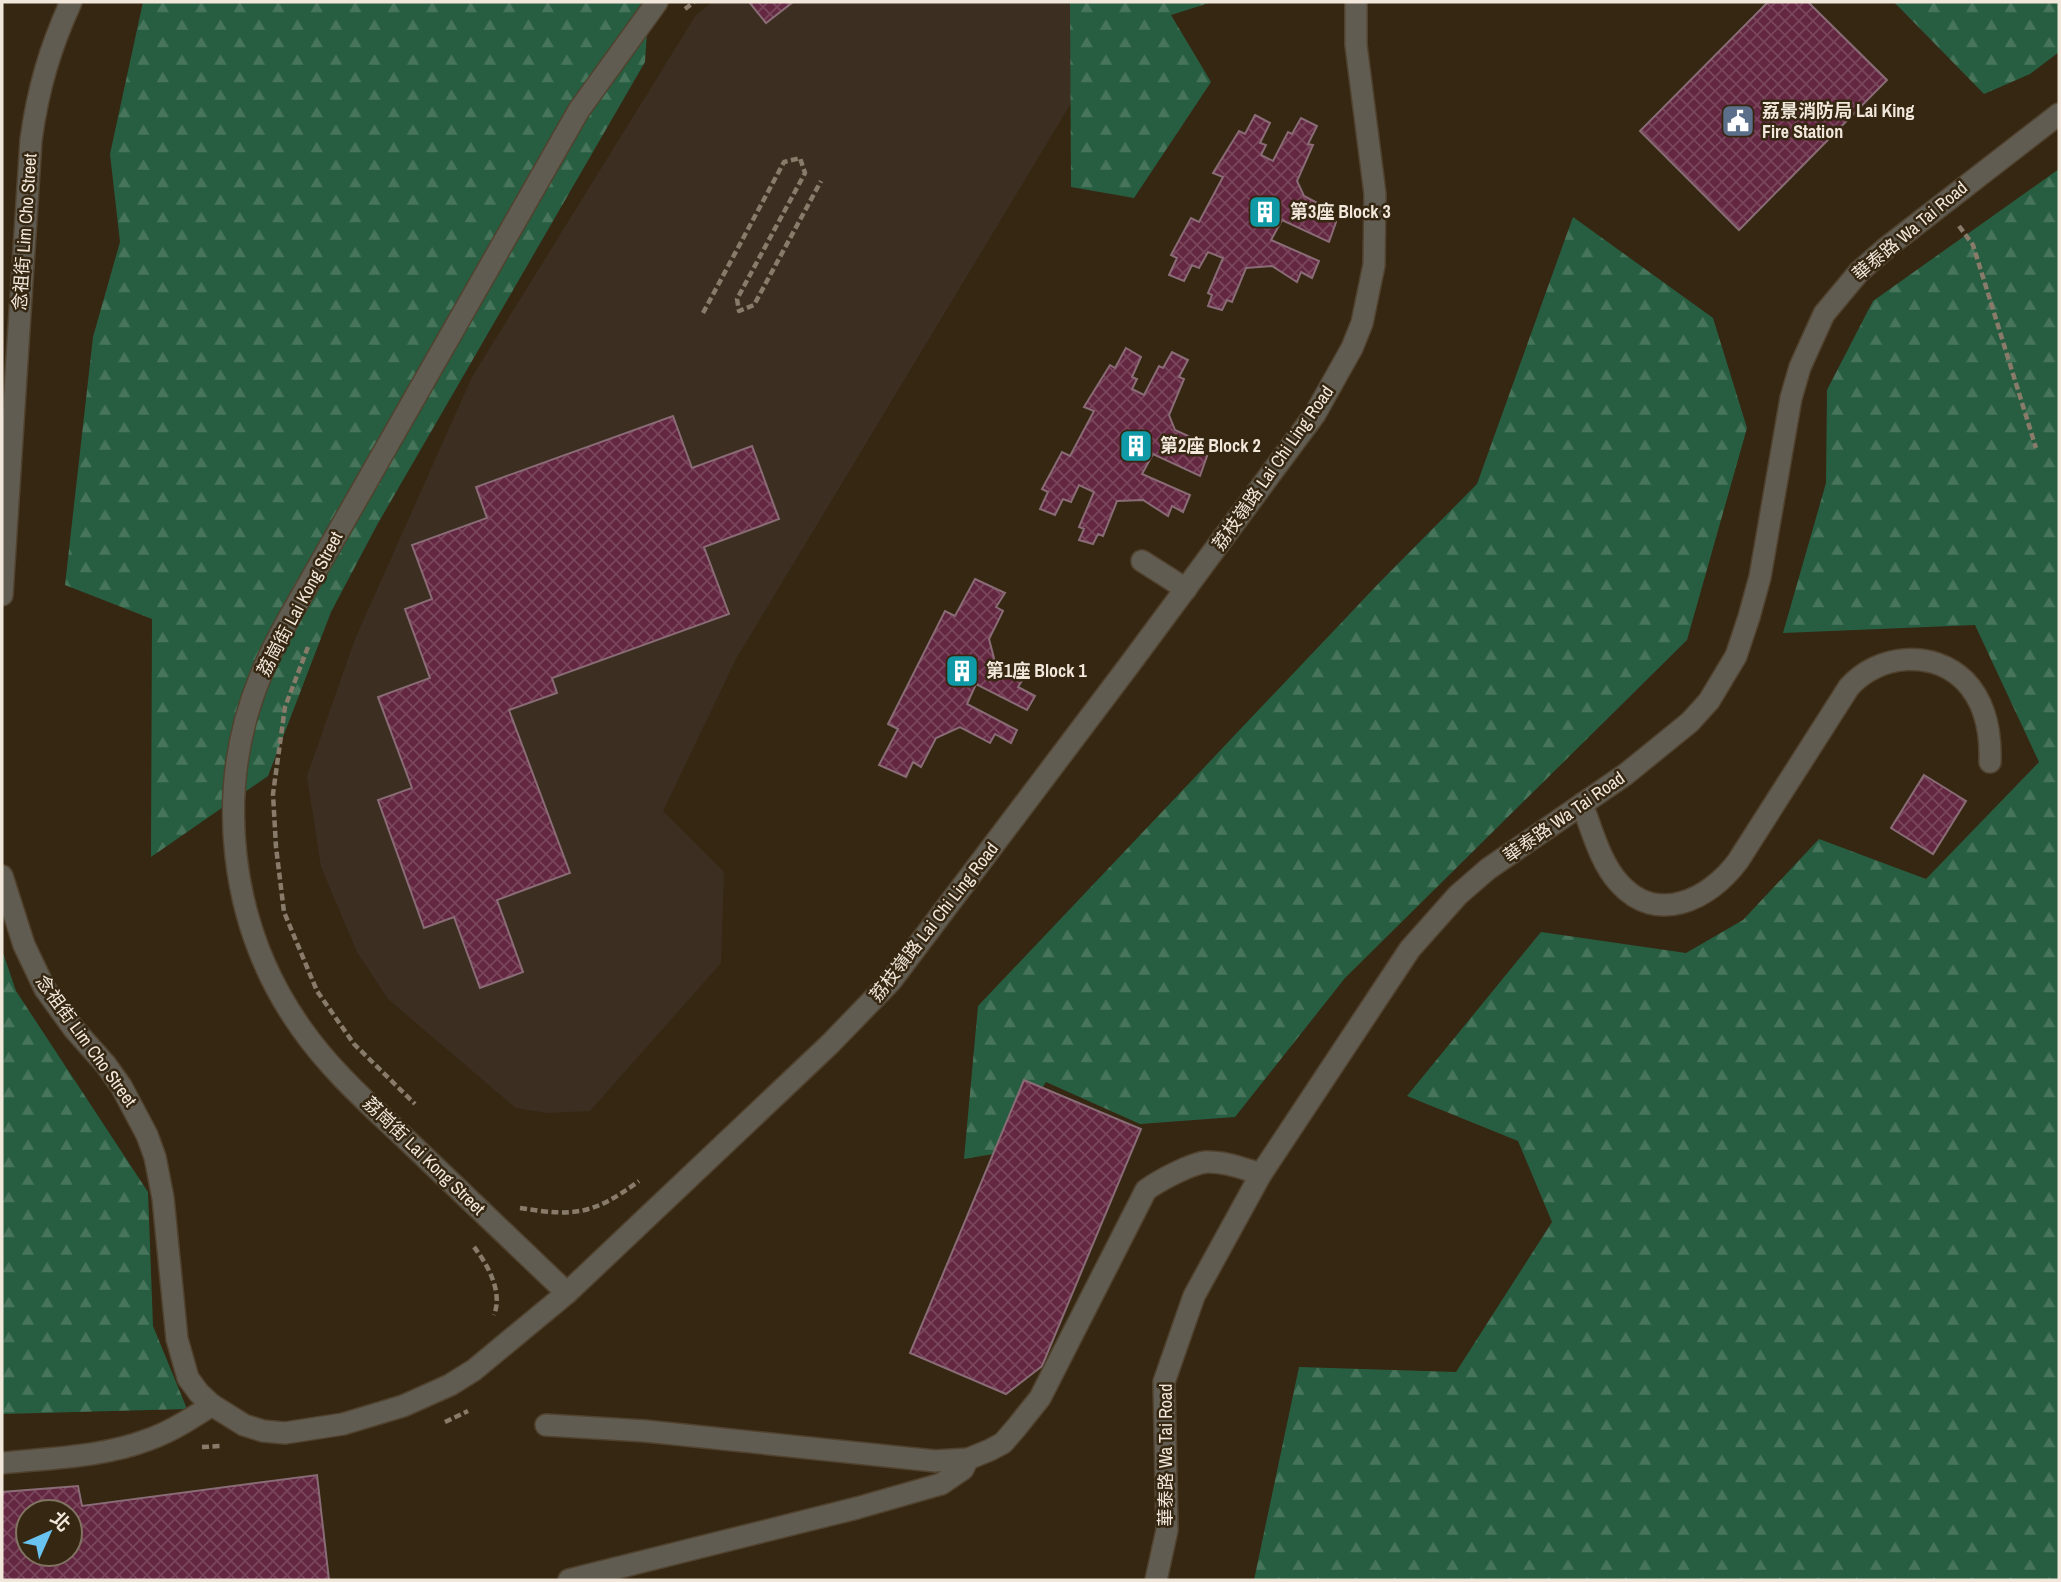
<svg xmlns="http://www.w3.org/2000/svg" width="2061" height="1582" font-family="'Archivo Narrow','Noto Sans TC',sans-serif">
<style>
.medical{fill:#3d2e22}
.forest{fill:url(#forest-firs)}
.building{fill:url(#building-cross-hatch);stroke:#896c76;stroke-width:2;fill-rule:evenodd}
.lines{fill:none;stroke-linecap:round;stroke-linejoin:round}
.minor-casing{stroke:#50422e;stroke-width:24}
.path{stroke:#887b6a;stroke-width:4.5;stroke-dasharray:7 3.5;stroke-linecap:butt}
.minor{stroke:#615c51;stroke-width:21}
.labels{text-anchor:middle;stroke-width:5;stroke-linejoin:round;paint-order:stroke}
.poi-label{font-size:18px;font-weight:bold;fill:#f1e8db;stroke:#362712;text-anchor:start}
.street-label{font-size:18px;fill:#f1e8db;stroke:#362712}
</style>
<defs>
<pattern id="forest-firs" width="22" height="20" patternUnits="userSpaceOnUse" patternTransform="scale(1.75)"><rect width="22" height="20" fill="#275e41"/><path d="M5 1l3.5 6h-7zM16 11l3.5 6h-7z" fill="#47755c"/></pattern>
<pattern id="building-cross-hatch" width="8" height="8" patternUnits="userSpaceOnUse" patternTransform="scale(1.75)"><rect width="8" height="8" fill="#632741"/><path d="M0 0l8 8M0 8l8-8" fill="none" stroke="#7a465c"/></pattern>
</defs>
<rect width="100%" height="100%" fill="#362712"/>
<polygon class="medical" points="712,2 1132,2 736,659 663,811 724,872 721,963 590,1111 547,1113 516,1108 388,999 357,952 321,867 307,776 355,639 472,377 696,15"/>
<g class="forest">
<polygon points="143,2 649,2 645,62 377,525 331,612 268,776 151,857 152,619 65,585 93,337 120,242 110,154"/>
<polygon points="1070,2 1212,2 1171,15 1211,82 1134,198 1071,187"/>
<polygon points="1894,2 2059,2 2059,52 2030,74 1984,94"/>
<polygon points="2059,169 2059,1580 1254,1580 1299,1367 1456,1372 1552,1222 1518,1141 1407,1096 1541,932 1686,953 1743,920 1819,839 1926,879 2039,762 1975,625 1783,633 1826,483 1827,390 1873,301"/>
<polygon points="1573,217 1713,318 1747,428 1687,640 1345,978 1235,1117 1140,1124 1046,1082 999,1153 964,1159 978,1006 1379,583 1477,484"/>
<polygon points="2,950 16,991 148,1192 153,1326 187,1409 2,1414"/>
</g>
<g class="building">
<polygon points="749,2 793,2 766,23"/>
<polygon points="1768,2 1808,2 1887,80 1739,230 1640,131"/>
<polygon points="1255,115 1270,123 1260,143 1266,145 1261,155 1273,161 1288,132 1292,134 1301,118 1317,126 1308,144 1313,145 1297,181 1304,196 1327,208 1324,217 1336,222 1329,242 1282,220 1271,240 1319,261 1312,278 1301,272 1297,282 1272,266 1246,268 1232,302 1227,300 1222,310 1208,306 1212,295 1208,293 1223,258 1208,252 1199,268 1192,265 1184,281 1169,275 1177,258 1171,255 1191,218 1199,222 1223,177 1213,173 1239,131 1245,134"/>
<polygon points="1126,348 1141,357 1132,377 1137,379 1132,389 1144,395 1159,366 1163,368 1172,352 1188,360 1179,377 1184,379 1169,415 1175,430 1199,441 1195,451 1207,456 1200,476 1153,454 1142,474 1190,495 1183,512 1172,506 1168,516 1143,500 1117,501 1103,536 1098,534 1093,544 1079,540 1084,529 1079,527 1094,492 1079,485 1071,502 1063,499 1055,515 1040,509 1048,492 1042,489 1062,452 1070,456 1094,411 1084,407 1110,365 1115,368"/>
<polygon points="673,416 692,468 752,446 779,519 704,547 729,614 552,678 557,693 509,710 570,873 497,900 523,972 480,988 454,917 424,928 378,800 412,788 378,697 430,678 405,609 432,599 412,545 487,518 476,487"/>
<polygon points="975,579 1005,593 996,607 1003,611 989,639 995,662 1023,679 1018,687 1035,696 1027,710 976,684 967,704 1017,730 1011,743 995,734 990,743 960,727 936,738 921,767 913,762 906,777 879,765 898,729 888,724 945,611 955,616"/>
<polygon points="1924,775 1966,801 1933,854 1891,828"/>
<polygon points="1024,1080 1141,1129 1042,1366 1006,1394 910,1353"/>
<path d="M317 1475 329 1580H2V1492L78 1486 82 1506ZM28 1512H70V1554H28Z"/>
</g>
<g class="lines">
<defs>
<g id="minor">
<polyline points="1142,561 1186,589"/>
<path d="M2 595 31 140C38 89 50 48 71 2"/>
<path d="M1582 804C1592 830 1600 862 1619 883 1657 926 1710 899 1738 861L1849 687C1878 654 1933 649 1965 681 1986 703 1991 733 1990 762"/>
<polyline points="2,876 24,945 45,989 74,1029 106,1065 121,1086 147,1135 155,1157 163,1198 177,1339 188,1378 199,1393 212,1405 244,1425 263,1431 285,1433 343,1424 403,1406 450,1385 474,1370 567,1293 830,1044 891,981 1130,664 1315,414 1352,348 1362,323 1374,265 1375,194 1356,45 1356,2"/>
<path d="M567 1293C515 1243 462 1193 410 1143 371 1106 331 1071 301 1028 229 926 213 790 261 675 269 655 279 636 289 618L579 110 657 2"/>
<path d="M546 1425 645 1431 935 1461 968 1459 990 1450 1003 1443 1016 1428 1040 1398 1146 1190C1160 1180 1190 1164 1206 1162 1224 1161 1244 1169 1261 1174"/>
<path d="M2 1463C51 1458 104 1457 150 1439 172 1431 192 1418 212 1405"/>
<polyline points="569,1580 857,1508 941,1484 963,1469 968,1459"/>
<polyline points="1156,1580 1167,1530 1164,1382 1194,1296 1261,1174 1410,949 1458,895 1488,869 1626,774 1690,722 1709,701 1736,656 1749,617 1760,577 1791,398 1800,367 1824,314 1859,272 1886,248 2059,114"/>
</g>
</defs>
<use href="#minor" class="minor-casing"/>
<g class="path">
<polyline points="685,9 694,2"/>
<polyline points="1959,226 1973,245 2036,448"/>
<polyline points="703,313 784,162 800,158 805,173 737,299 739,311 754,305 821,181"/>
<polyline points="308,647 285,707 273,794 276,847 284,912 317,991 354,1044 415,1104"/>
<path d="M520 1208C576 1217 594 1214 639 1181"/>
<path d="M474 1247C488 1265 503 1292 494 1315"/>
<polyline points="445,1422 468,1411"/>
<polyline points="202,1447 221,1446"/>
</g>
<use href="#minor" class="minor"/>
</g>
<defs>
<symbol id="civic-square" viewBox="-11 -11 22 22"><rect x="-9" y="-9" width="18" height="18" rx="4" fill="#5c6f8a" stroke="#362712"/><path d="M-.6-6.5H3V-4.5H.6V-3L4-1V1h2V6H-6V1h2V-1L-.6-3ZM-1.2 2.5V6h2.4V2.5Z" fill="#fff"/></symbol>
<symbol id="building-square" viewBox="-11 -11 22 22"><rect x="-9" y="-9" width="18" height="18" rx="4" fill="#0f9aa8" stroke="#362712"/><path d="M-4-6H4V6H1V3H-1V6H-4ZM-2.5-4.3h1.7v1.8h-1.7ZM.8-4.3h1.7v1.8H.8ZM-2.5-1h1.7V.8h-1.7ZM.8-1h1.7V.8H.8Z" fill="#fff"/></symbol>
</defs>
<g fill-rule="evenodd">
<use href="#civic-square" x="1719" y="102" width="38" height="38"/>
<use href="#building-square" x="1246" y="193" width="38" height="38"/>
<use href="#building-square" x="1117" y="427" width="38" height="38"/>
<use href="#building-square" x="943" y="652" width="38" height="38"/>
</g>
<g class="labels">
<g class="poi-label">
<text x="1762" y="117">荔景消防局 Lai King<tspan x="1762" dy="21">Fire Station</tspan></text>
<text x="1290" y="218">第3座 Block 3</text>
<text x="1160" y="452">第2座 Block 2</text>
<text x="986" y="677">第1座 Block 1</text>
</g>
<g class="street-label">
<text transform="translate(1910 231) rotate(-40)" y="6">華泰路 Wa Tai Road</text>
<text transform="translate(25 232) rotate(-86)" y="6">念祖街 Lim Cho Street</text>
<text transform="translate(1273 468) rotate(-55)" y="6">荔枝嶺路 Lai Chi Ling Road</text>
<text transform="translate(300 604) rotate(-62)" y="6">荔崗街 Lai Kong Street</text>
<text transform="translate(1564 817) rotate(-35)" y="6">華泰路 Wa Tai Road</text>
<text transform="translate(934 922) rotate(-52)" y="6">荔枝嶺路 Lai Chi Ling Road</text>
<text transform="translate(86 1041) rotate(54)" y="6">念祖街 Lim Cho Street</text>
<text transform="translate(424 1156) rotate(44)" y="6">荔崗街 Lai Kong Street</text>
<text transform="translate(1166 1455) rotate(-90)" y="6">華泰路 Wa Tai Road</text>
</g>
</g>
<rect width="2061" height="1582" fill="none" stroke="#f1e8db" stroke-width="7"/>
<g transform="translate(49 1533) rotate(45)"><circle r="33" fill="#362712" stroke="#817462" stroke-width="2"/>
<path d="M0-5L12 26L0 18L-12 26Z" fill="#69c3f1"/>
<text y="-10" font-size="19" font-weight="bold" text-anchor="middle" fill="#f1e8db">北</text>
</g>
</svg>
